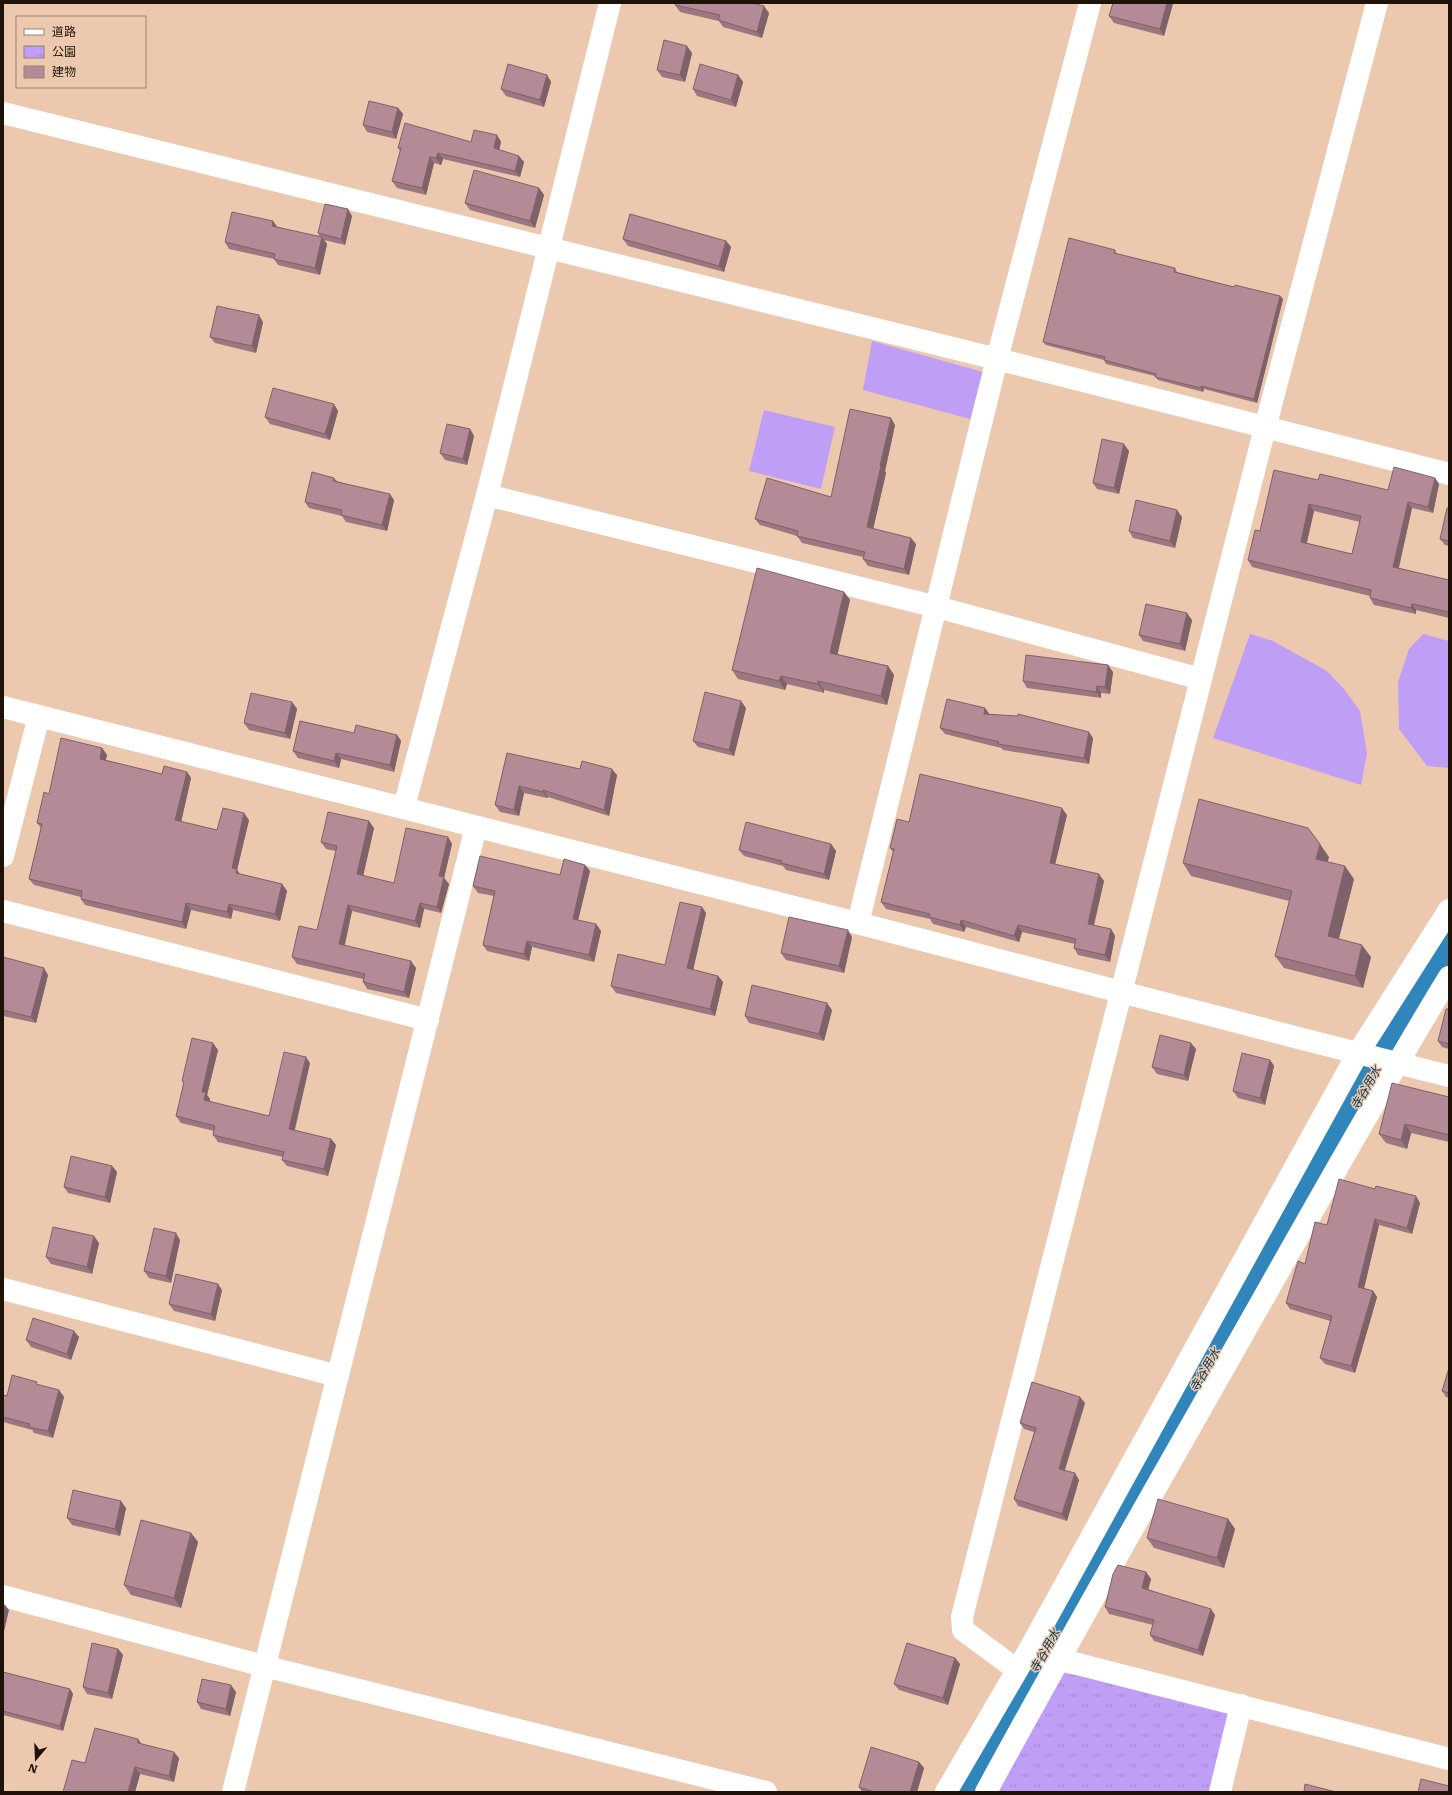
<svg xmlns="http://www.w3.org/2000/svg" width="1452" height="1795" font-family="Literata,'Noto Sans JP',serif">
<style>
.grass{fill:#bf9ef6}
.park{fill:url(#park-tufts)}
.lines{fill:none;stroke-linecap:round;stroke-linejoin:round}
.river{stroke:#3085bb;stroke-width:43}
.minor{stroke:#fff;stroke-width:22}
.tertiary{stroke:#fff;stroke-width:22}
.wall{fill:#9b7781;fill-rule:evenodd}
.shaded-wall{fill:#7e6169}
.building{fill:#b48a96;stroke:#7e6169;fill-rule:evenodd}
.labels{text-anchor:middle;stroke-width:3;stroke-linejoin:round;paint-order:stroke}
.water-label{font-size:12px;font-style:italic;fill:#00304c;stroke:#ecc9ae}
</style>
<defs>
<pattern id="park-tufts" width="24" height="20" patternUnits="userSpaceOnUse"><rect width="24" height="20" fill="#bf9ef6"/><path d="M3 7l-1-3M5 7V3M7 7l1-3M15 17l-1-3M17 17v-4M19 17l1-3" fill="none" stroke="#a487d2"/></pattern>
</defs>
<rect width="100%" height="100%" fill="#ecc9ae"/>
<g class="grass">
<polygon points="872,341 983,372 970,419 863,390"/>
<polygon points="764,410 835,427 821,489 749,471"/>
<polygon points="1250,634 1273,641 1327,671 1344,689 1360,711 1367,753 1361,785 1213,738"/>
<polygon points="1423,634 1449,641 1449,768 1427,766 1399,729 1398,682 1409,649"/>
<polygon points="1449,910 1449,972 986,1792 946,1792"/>
</g>
<polygon class="park" points="1052,1671 1241,1705 1220,1792 986,1792"/>
<g class="lines">
<polyline class="river" points="968,1792 1038,1663 1397,1035 1449,951"/>
<g class="minor">
<polyline points="3,113 997,359 1449,474"/>
<polyline points="487,495 937,607 1201,679"/>
<polyline points="404,807 487,495 610,3"/>
<polyline points="3,856 39,716"/>
<polyline points="3,911 428,1020"/>
<polyline points="858,923 997,359 1090,3"/>
<polyline points="3,1289 338,1376"/>
<polyline points="3,1596 264,1666 766,1792"/>
<polyline points="1029,1650 1058,1659 1449,1759"/>
<polyline points="1017,1670 963,1630 962,1617 1265,428 1377,3"/>
<polyline points="233,1792 476,827"/>
<path d="M986 1792C1069 1639 1156 1488 1242 1336 1310 1216 1377 1095 1449 977"/>
<polyline points="1220,1792 1241,1705"/>
</g>
<g class="tertiary">
<path d="M3 707C289 780 575 850 861 924 1057 975 1252 1027 1449 1076"/>
<polyline points="946,1792 1029,1650 1358,1053 1449,910"/>
</g>
</g>
<g class="wall">
<polygon points="1113,3 1172,3 1164,36 1114,23 1109,16"/>
<polygon points="675,5 769,13 762,38 723,27 719,21 680,12"/>
<polygon points="692,53 685,82 662,77 657,70"/>
<polygon points="547,75 551,82 544,107 506,96 501,89"/>
<polygon points="738,75 743,82 736,107 697,96 693,89"/>
<polygon points="398,108 403,114 396,139 367,132 363,125"/>
<polygon points="497,135 501,142 499,150 524,162 520,177 443,159 441,165 434,163 426,195 397,188 392,181 400,151 398,148 471,142"/>
<polygon points="539,188 544,195 535,228 470,210 465,203"/>
<polygon points="352,216 345,245 324,240 327,244 320,275 278,265 274,259 229,249 225,242 273,221 277,227 320,237 318,233"/>
<polygon points="623,239 726,241 731,247 724,272 628,246"/>
<polygon points="1115,250 1117,254 1175,268 1177,272 1234,287 1280,296 1283,299 1257,403 1204,389 1203,392 1158,380 1155,376 1106,364 1104,360 1046,345 1043,342"/>
<polygon points="263,322 256,353 215,343 210,337"/>
<polygon points="338,411 330,440 270,424 265,417"/>
<polygon points="895,425 885,471 886,473 873,529 916,544 909,575 868,566 863,559 863,557 802,543 797,536 760,525 755,519 831,497"/>
<polygon points="470,429 474,436 467,465 445,460 440,453"/>
<polygon points="1129,451 1119,494 1097,489 1093,483"/>
<polygon points="334,478 337,481 394,500 387,531 346,522 342,516 309,508 305,502"/>
<path d="M1435 478 1439 484 1433 513 1412 508 1399 568 1449 580V618L1416 610V614L1374 605 1370 598V596L1252 567 1248 560 1260 531 1318 480 1388 490ZM1314 511 1360 522 1352 554 1307 543Z"/>
<polygon points="1449,508 1449,546 1445,545 1440,539"/>
<polygon points="1182,517 1175,548 1133,538 1129,531"/>
<polygon points="844,592 850,600 837,654 888,666 894,675 887,705 824,690 824,693 787,684 785,690 738,679 732,670"/>
<polygon points="1192,620 1185,651 1143,641 1139,635"/>
<polygon points="1113,672 1110,694 1101,693 1101,698 1027,688 1023,681"/>
<polygon points="292,702 297,709 290,739 249,730 244,723"/>
<polygon points="746,708 734,756 698,747 693,741"/>
<polygon points="985,708 990,715 1093,738 1089,764 1003,750 1001,748 945,734 940,728"/>
<polygon points="354,733 397,735 401,741 394,772 341,759 339,768 298,758 293,751"/>
<polygon points="102,748 107,755 106,760 162,774 187,772 191,778 181,822 217,830 249,820 237,870 240,874 282,884 287,891 280,921 233,910 231,919 191,910 186,929 85,905 81,899 81,897 34,885 29,879 41,828 37,823 49,794"/>
<polygon points="507,753 580,769 617,775 609,816 548,797 547,798 524,793 519,816 500,812 495,805"/>
<polygon points="1067,815 1055,864 1104,881 1094,926 1111,929 1115,936 1110,962 1078,955 1074,948 1075,944 1022,932 1019,942 966,927 964,932 933,924 930,919 886,909 881,902 893,852 890,848 909,822"/>
<polygon points="374,828 363,876 394,883 448,837 452,844 444,878 449,884 441,913 424,909 420,928 352,911 345,945 416,968 409,998 367,989 363,982 363,979 297,964 292,957 317,930 336,851 326,849 321,842"/>
<polygon points="831,844 836,851 829,880 786,870 783,866 744,856 739,850"/>
<polygon points="1329,857 1327,862 1354,879 1339,939 1371,957 1363,988 1284,968 1275,956 1289,901 1191,876 1183,863"/>
<polygon points="585,865 590,871 578,920 596,924 601,931 594,962 532,947 529,961 487,951 483,945 494,896 478,893 473,886 560,875"/>
<polygon points="702,907 706,913 693,970 718,976 723,982 715,1016 616,993 611,986 665,965"/>
<polygon points="852,937 844,973 786,960 781,953"/>
<polygon points="3,957 48,975 36,1023 3,1016"/>
<polygon points="1449,1009 1449,1049 1442,1047 1438,1041"/>
<polygon points="832,1010 824,1041 749,1023 745,1016"/>
<polygon points="1196,1049 1188,1081 1157,1074 1152,1067"/>
<polygon points="218,1050 207,1095 210,1099 210,1102 269,1116 310,1063 295,1130 331,1139 336,1145 328,1176 287,1166 282,1160 283,1157 218,1142 213,1135 214,1131 181,1123 176,1116 184,1084 182,1081"/>
<polygon points="1270,1060 1274,1066 1265,1105 1238,1098 1233,1091"/>
<polygon points="1449,1097 1449,1142 1411,1133 1407,1149 1386,1143 1379,1134"/>
<polygon points="112,1166 117,1172 110,1203 68,1193 64,1187"/>
<polygon points="1420,1203 1412,1234 1379,1225 1364,1288 1373,1291 1377,1297 1355,1373 1325,1364 1320,1358 1330,1321 1290,1309 1286,1303 1305,1264 1327,1225"/>
<polygon points="180,1240 171,1283 149,1278 144,1271"/>
<polygon points="99,1243 92,1274 51,1264 46,1257"/>
<polygon points="222,1290 215,1321 174,1311 169,1304"/>
<polygon points="79,1337 71,1360 31,1347 26,1340"/>
<polygon points="1449,1368 1449,1398 1446,1397 1442,1391"/>
<polygon points="39,1385 59,1390 64,1397 53,1438 34,1433 32,1430 3,1422 3,1395 7,1396"/>
<polygon points="1085,1403 1065,1470 1079,1480 1067,1521 1018,1506 1014,1499 1034,1432 1024,1429 1020,1423"/>
<polygon points="126,1508 120,1536 72,1525 67,1518"/>
<polygon points="1228,1519 1235,1529 1224,1568 1154,1548 1147,1538"/>
<polygon points="191,1533 198,1542 181,1608 131,1595 124,1585"/>
<polygon points="1146,1572 1151,1579 1148,1589 1215,1615 1203,1656 1154,1641 1150,1635 1153,1625 1109,1614 1105,1607"/>
<polygon points="118,1649 123,1655 112,1699 87,1694 83,1687"/>
<polygon points="955,1658 960,1664 948,1705 899,1690 894,1684"/>
<polygon points="3,1672 70,1689 73,1694 63,1731 3,1715"/>
<polygon points="236,1692 230,1716 201,1709 197,1702"/>
<polygon points="142,1744 179,1758 174,1782 140,1774 135,1792 63,1792 85,1763"/>
<polygon points="919,1762 924,1768 917,1792 862,1792 859,1787"/>
</g>
<g class="shaded-wall">
<polygon points="1167,3 1173,4 1164,36 1160,29"/>
<polygon points="764,6 769,13 762,38 757,32"/>
<polygon points="687,46 692,53 685,82 680,75"/>
<polygon points="547,75 551,82 544,107 540,100"/>
<polygon points="738,75 743,82 736,107 731,100"/>
<polygon points="398,108 403,114 396,139 392,132"/>
<polygon points="497,135 501,142 498,155 494,148"/>
<polygon points="438,153 443,159 441,165 436,158"/>
<polygon points="519,156 524,162 520,177 515,171"/>
<polygon points="430,157 434,163 426,195 422,188"/>
<polygon points="539,188 544,195 535,228 530,221"/>
<polygon points="348,209 352,216 345,245 341,239"/>
<polygon points="273,221 278,228 272,226"/>
<polygon points="322,237 327,244 320,275 315,268"/>
<polygon points="726,241 731,247 724,272 719,266"/>
<polygon points="1280,296 1283,299 1257,403 1254,399"/>
<polygon points="259,315 263,322 256,353 252,346"/>
<polygon points="1201,386 1204,389 1203,392 1201,388"/>
<polygon points="334,404 338,411 330,440 325,434"/>
<polygon points="891,418 895,425 885,471 886,473 872,534 867,527 880,466"/>
<polygon points="470,429 474,436 467,465 463,459"/>
<polygon points="1124,444 1129,451 1119,494 1114,488"/>
<polygon points="1435,478 1439,484 1433,513 1428,507"/>
<polygon points="390,494 394,500 387,531 382,525"/>
<polygon points="1408,502 1412,508 1397,574 1393,567"/>
<polygon points="1309,504 1314,511 1305,548 1301,542"/>
<polygon points="1177,510 1182,517 1175,548 1170,541"/>
<polygon points="911,538 916,544 909,575 904,569"/>
<polygon points="844,592 850,600 836,661 830,653"/>
<polygon points="1412,604 1416,610 1416,614 1411,608"/>
<polygon points="1187,613 1192,620 1185,651 1180,644"/>
<polygon points="1108,665 1113,672 1110,694 1105,687"/>
<polygon points="888,666 894,675 887,705 881,696"/>
<polygon points="781,676 787,684 785,690 779,681"/>
<polygon points="818,681 824,690 824,693 818,684"/>
<polygon points="1097,686 1101,693 1101,698 1096,692"/>
<polygon points="741,701 746,708 734,756 729,750"/>
<polygon points="292,702 297,709 290,739 285,733"/>
<polygon points="985,708 990,715 984,714"/>
<polygon points="1089,732 1093,738 1089,764 1084,758"/>
<polygon points="397,735 401,741 394,772 390,765"/>
<polygon points="102,748 107,755 104,766 100,759"/>
<polygon points="336,753 341,759 339,768 334,761"/>
<polygon points="612,769 617,775 609,816 604,810"/>
<polygon points="187,772 191,778 180,827 175,820"/>
<polygon points="519,786 524,793 519,816 514,810"/>
<polygon points="543,790 548,797 547,798 543,792"/>
<polygon points="1062,808 1067,815 1054,869 1050,863"/>
<polygon points="244,813 249,820 237,870 241,876 240,880 232,868"/>
<polygon points="369,821 374,828 362,881 357,874"/>
<polygon points="448,837 452,844 444,878 449,884 441,913 437,907 439,876"/>
<polygon points="831,844 836,851 829,880 824,874"/>
<polygon points="1320,844 1329,857 1325,871 1316,859"/>
<polygon points="585,865 590,871 577,925 573,919"/>
<polygon points="1345,866 1354,879 1336,949 1328,936"/>
<polygon points="1099,874 1104,881 1092,931 1088,924"/>
<polygon points="282,884 287,891 280,921 275,914"/>
<polygon points="186,903 191,910 186,929 182,922"/>
<polygon points="420,903 424,909 420,928 415,921"/>
<polygon points="229,904 233,910 231,919 227,912"/>
<polygon points="348,905 352,911 343,951 339,944"/>
<polygon points="702,907 706,913 692,975 687,968"/>
<polygon points="961,920 966,927 964,932 960,925"/>
<polygon points="596,924 601,931 594,962 589,955"/>
<polygon points="1018,925 1022,932 1019,942 1014,936"/>
<polygon points="1111,929 1115,936 1110,962 1105,955"/>
<polygon points="848,930 852,937 844,973 839,966"/>
<polygon points="527,941 532,947 529,961 524,954"/>
<polygon points="1362,945 1371,957 1363,988 1355,976"/>
<polygon points="411,961 416,968 409,998 404,992"/>
<polygon points="44,968 48,975 36,1023 31,1017"/>
<polygon points="718,976 723,982 715,1016 710,1009"/>
<polygon points="827,1003 832,1010 824,1041 819,1034"/>
<polygon points="213,1043 218,1050 207,1095 210,1099 208,1107 204,1100 202,1092"/>
<polygon points="1191,1043 1196,1049 1188,1081 1184,1075"/>
<polygon points="306,1057 310,1063 293,1135 289,1129"/>
<polygon points="1270,1060 1274,1066 1265,1105 1260,1098"/>
<polygon points="1405,1124 1411,1133 1407,1149 1401,1140"/>
<polygon points="331,1139 336,1145 328,1176 324,1169"/>
<polygon points="112,1166 117,1172 110,1203 105,1197"/>
<polygon points="1416,1196 1420,1203 1412,1234 1407,1228"/>
<polygon points="1375,1219 1379,1225 1363,1293 1358,1287"/>
<polygon points="176,1233 180,1240 171,1283 166,1276"/>
<polygon points="94,1236 99,1243 92,1274 87,1267"/>
<polygon points="218,1284 222,1290 215,1321 211,1314"/>
<polygon points="1373,1291 1377,1297 1355,1373 1351,1366"/>
<polygon points="74,1331 79,1337 71,1360 67,1354"/>
<polygon points="59,1390 64,1397 53,1438 48,1431"/>
<polygon points="1080,1397 1085,1403 1063,1475 1059,1469"/>
<polygon points="1075,1473 1079,1480 1067,1521 1062,1514"/>
<polygon points="121,1501 126,1508 120,1536 115,1529"/>
<polygon points="1228,1519 1235,1529 1224,1568 1217,1558"/>
<polygon points="191,1533 198,1542 181,1608 174,1598"/>
<polygon points="1146,1572 1151,1579 1147,1594 1142,1588"/>
<polygon points="5,1605 9,1610 3,1636 3,1615"/>
<polygon points="1211,1609 1215,1615 1203,1656 1198,1650"/>
<polygon points="118,1649 123,1655 112,1699 108,1693"/>
<polygon points="955,1658 960,1664 948,1705 943,1698"/>
<polygon points="231,1685 236,1692 230,1716 226,1709"/>
<polygon points="70,1689 73,1694 63,1731 60,1726"/>
<polygon points="138,1739 143,1746 138,1743"/>
<polygon points="174,1752 179,1758 174,1782 169,1776"/>
<polygon points="919,1762 924,1768 917,1792 910,1792"/>
<polygon points="135,1767 140,1774 135,1792 128,1792"/>
</g>
<g class="building">
<polygon points="676,3 752,3 764,6 757,32 718,20 720,15 675,5"/>
<polygon points="1113,3 1167,3 1160,29 1109,16"/>
<polygon points="664,40 687,46 680,75 657,70"/>
<polygon points="508,64 547,75 540,100 501,89"/>
<polygon points="700,64 738,75 731,100 693,89"/>
<polygon points="369,101 398,108 392,132 363,125"/>
<polygon points="405,123 471,142 474,130 497,135 494,148 519,156 515,171 438,153 436,158 430,157 422,188 392,181 401,148 398,148"/>
<polygon points="474,170 539,188 530,221 465,203"/>
<polygon points="325,204 348,209 341,239 318,233"/>
<polygon points="232,212 273,221 272,226 322,237 315,268 274,259 275,254 225,242"/>
<polygon points="630,214 726,241 719,266 623,239"/>
<polygon points="1069,238 1115,250 1114,253 1175,268 1174,272 1234,287 1235,285 1280,296 1254,399 1201,386 1201,388 1155,377 1156,374 1104,360 1105,357 1043,342"/>
<polygon points="217,306 259,315 252,346 210,337"/>
<polygon points="273,388 334,404 325,434 265,417"/>
<polygon points="850,409 891,418 880,466 881,466 867,527 911,538 904,569 863,559 865,552 797,536 798,531 755,519 767,478 831,497"/>
<polygon points="447,424 470,429 463,459 440,453"/>
<polygon points="1102,439 1124,444 1114,488 1093,483"/>
<path d="M1394 467 1435 478 1428 507 1408 502 1393 567 1449 580V612L1412 604 1411 608 1370 598 1371 590 1248 560 1255 530 1260 531 1274 470 1318 480 1320 474 1388 490ZM1309 504 1361 516 1352 554 1301 542Z"/>
<polygon points="312,472 334,478 333,481 390,494 382,525 341,515 342,510 305,502"/>
<polygon points="1136,500 1177,510 1170,541 1129,531"/>
<polygon points="1447,508 1449,508 1449,541 1440,539"/>
<polygon points="757,568 844,592 830,653 888,666 881,696 818,681 818,684 781,676 779,681 732,670"/>
<polygon points="1146,604 1187,613 1180,644 1139,635"/>
<polygon points="1026,655 1108,665 1105,687 1097,686 1096,692 1023,681"/>
<polygon points="705,692 741,701 729,750 693,741"/>
<polygon points="251,693 292,702 285,733 244,723"/>
<polygon points="947,699 985,708 984,714 1018,716 1018,714 1089,732 1084,758 998,744 999,742 940,728"/>
<polygon points="300,721 354,733 356,725 397,735 390,765 336,753 334,761 293,751"/>
<polygon points="61,738 102,748 100,759 162,774 164,766 187,772 175,820 217,830 223,808 244,813 232,868 237,869 236,873 282,884 275,914 229,904 227,912 186,903 182,922 81,899 82,891 29,879 42,824 37,823 44,792 49,794"/>
<polygon points="507,753 580,769 582,761 612,769 604,810 543,790 543,792 519,786 514,810 495,805"/>
<polygon points="920,774 1062,808 1050,863 1099,874 1088,924 1111,929 1105,955 1074,948 1076,939 1018,925 1014,936 961,920 960,925 929,917 930,914 881,902 894,849 890,848 897,819 909,822"/>
<polygon points="1199,799 1308,828 1320,844 1316,859 1345,866 1328,936 1362,945 1355,976 1275,956 1292,891 1183,863"/>
<polygon points="328,812 369,821 357,874 394,883 406,828 448,837 439,876 444,877 437,907 420,903 415,921 348,905 339,944 411,961 404,992 363,982 365,974 292,957 299,926 317,930 337,846 321,842"/>
<polygon points="746,822 831,844 824,874 781,863 782,861 739,850"/>
<polygon points="480,856 560,875 564,859 585,865 573,919 596,924 589,955 527,941 524,954 483,945 495,891 473,886"/>
<polygon points="680,902 702,907 687,968 718,976 710,1009 611,986 618,954 665,965"/>
<polygon points="789,917 848,930 839,966 781,953"/>
<polygon points="3,957 44,968 31,1017 3,1010"/>
<polygon points="752,985 827,1003 819,1034 745,1016"/>
<polygon points="1446,1009 1449,1009 1449,1044 1438,1041"/>
<polygon points="1160,1035 1191,1043 1184,1075 1152,1067"/>
<polygon points="192,1038 213,1043 202,1092 206,1092 204,1100 269,1116 284,1052 306,1057 289,1129 331,1139 324,1169 282,1160 284,1152 213,1135 215,1126 176,1116 184,1082 182,1081"/>
<polygon points="1242,1053 1270,1060 1260,1098 1233,1091"/>
<polygon points="1392,1083 1449,1097 1449,1135 1405,1124 1401,1140 1379,1134"/>
<polygon points="71,1156 112,1166 105,1197 64,1187"/>
<polygon points="1339,1179 1375,1189 1376,1186 1416,1196 1407,1228 1375,1219 1358,1287 1373,1291 1351,1366 1320,1358 1332,1316 1286,1303 1298,1261 1305,1264 1315,1222 1327,1225"/>
<polygon points="53,1227 94,1236 87,1267 46,1257"/>
<polygon points="154,1228 176,1233 166,1276 144,1271"/>
<polygon points="176,1274 218,1284 211,1314 169,1304"/>
<polygon points="33,1318 74,1331 67,1354 26,1340"/>
<polygon points="1449,1368 1449,1393 1442,1391"/>
<polygon points="12,1375 37,1382 36,1384 59,1390 48,1431 29,1427 30,1424 3,1417 3,1395 7,1396"/>
<polygon points="1032,1382 1080,1397 1059,1469 1075,1473 1062,1514 1014,1499 1036,1428 1020,1423"/>
<polygon points="73,1490 121,1501 115,1529 67,1518"/>
<polygon points="1158,1499 1228,1519 1217,1558 1147,1538"/>
<polygon points="141,1520 191,1533 174,1598 124,1585"/>
<polygon points="1118,1565 1146,1572 1142,1588 1211,1609 1198,1650 1150,1635 1154,1620 1105,1607 1113,1574"/>
<polygon points="3,1605 5,1605 3,1615"/>
<polygon points="92,1643 118,1649 108,1693 83,1687"/>
<polygon points="907,1643 955,1658 943,1698 894,1684"/>
<polygon points="3,1672 70,1689 60,1726 3,1711"/>
<polygon points="202,1679 231,1685 226,1709 197,1702"/>
<polygon points="95,1728 138,1739 138,1743 174,1752 169,1776 135,1767 128,1792 63,1792 72,1760 85,1763"/>
<polygon points="871,1747 919,1762 910,1792 874,1792 859,1787"/>
<polygon points="1421,1779 1449,1786 1449,1792 1418,1792"/>
<polygon points="1305,1784 1336,1792 1304,1792"/>
</g>
<g class="labels">
<g class="water-label">
<text transform="translate(1366 1088) rotate(-60)" y="4">寺谷用水</text>
<text transform="translate(1205 1370) rotate(-60)" y="4">寺谷用水</text>
<text transform="translate(1045 1651) rotate(-61)" y="4">寺谷用水</text>
</g>
</g>
<rect width="1452" height="1795" fill="none" stroke="#1e1209" stroke-width="8"/>
<rect x="16" y="16" width="130" height="72" fill="#ecc9ae" stroke="#9a806c"/>
<rect x="24" y="29" width="20" height="6" fill="#ffffff" stroke="#9a806c"/>
<text x="52" y="36" font-size="12" fill="#1e1209">道路</text>
<rect x="24" y="46" width="20" height="12" fill="url(#park-tufts)" stroke="#9a806c"/>
<text x="52" y="56" font-size="12" fill="#1e1209">公園</text>
<rect x="24" y="66" width="20" height="12" fill="#b48a96" stroke="#9a806c"/>
<text x="52" y="76" font-size="12" fill="#1e1209">建物</text>
<g transform="translate(36 1759) rotate(199)" stroke="#ecc9ae" stroke-width="3" paint-order="stroke">
<path d="M0-3L7 15L0 10L-7 15Z" fill="#1e1209"/>
<text y="-6" font-size="11" font-weight="bold" text-anchor="middle" fill="#1e1209">N</text>
</g>
</svg>
